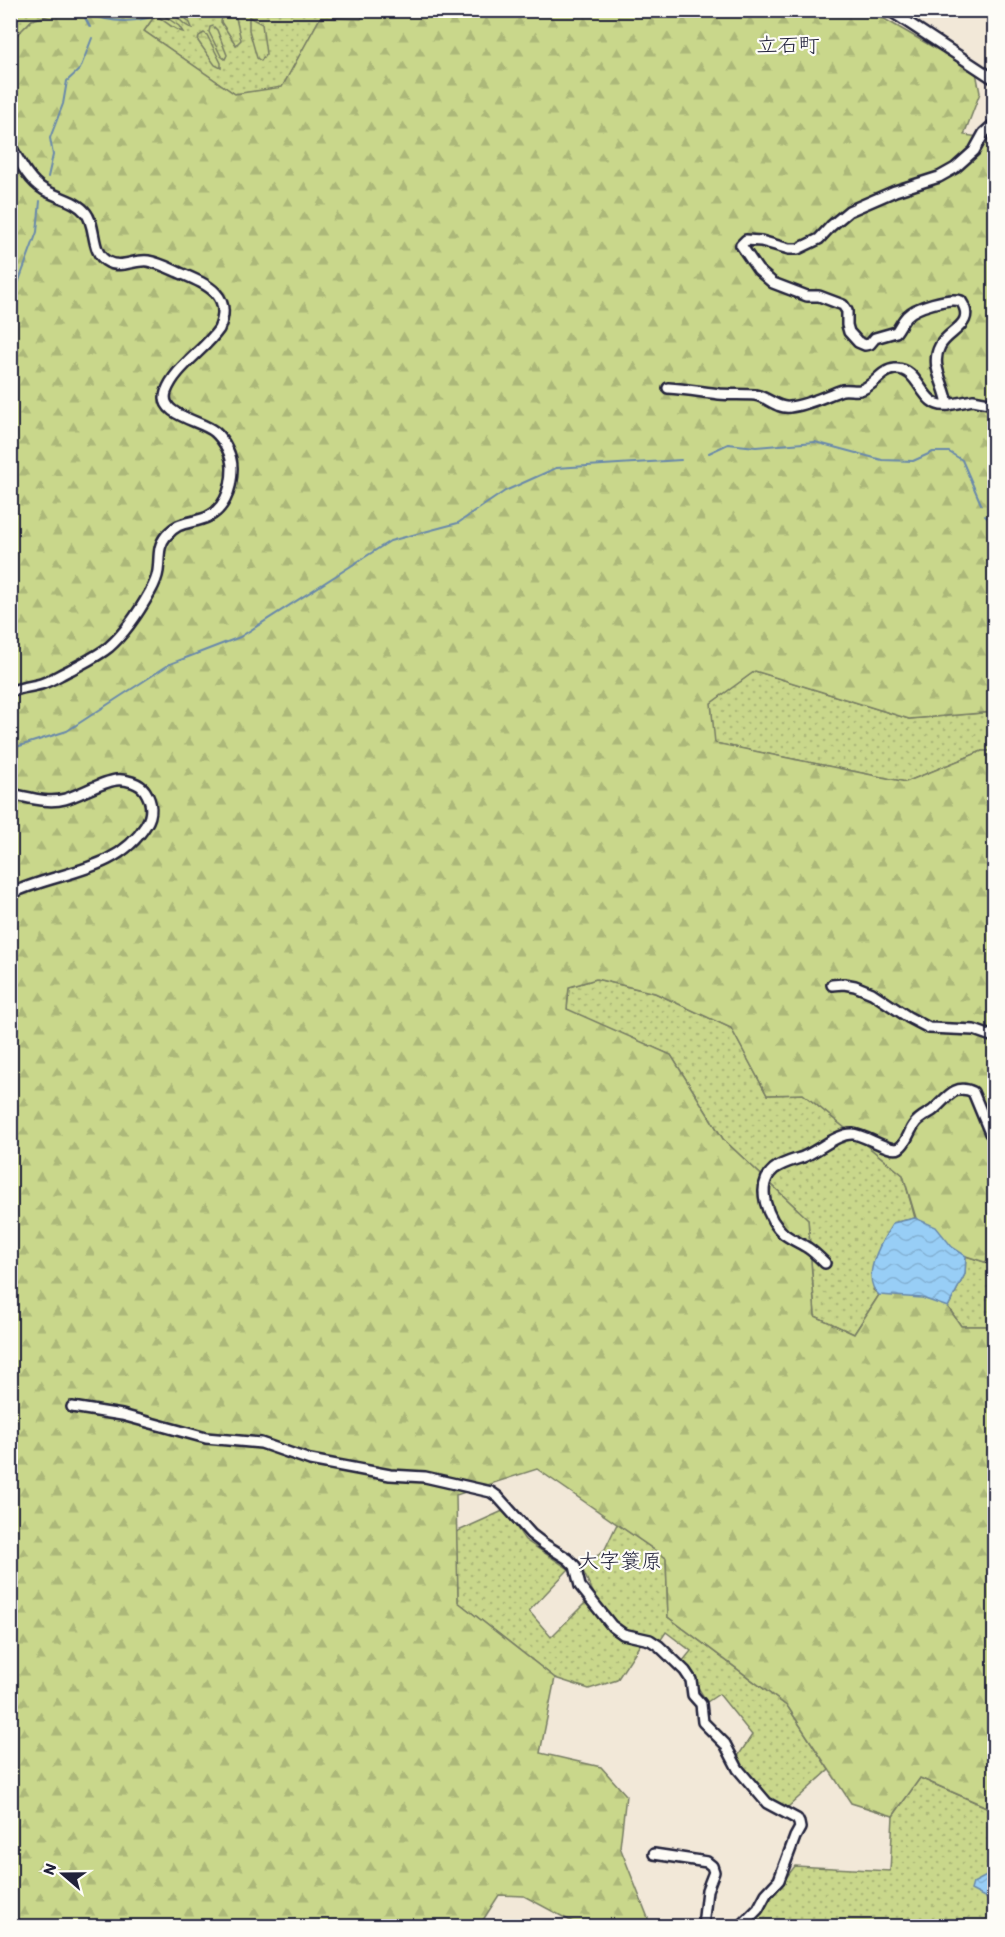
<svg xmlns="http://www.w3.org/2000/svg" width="1005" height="1937" font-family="Itim,'Klee One',sans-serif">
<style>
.green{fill:url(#green-dots);stroke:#767c63;stroke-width:1.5}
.forest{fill:url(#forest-firs);stroke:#767c63;stroke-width:1.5}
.wetland{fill:url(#wetland-marsh);stroke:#767c63;stroke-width:1.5}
.water{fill:url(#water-waves);stroke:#6989ab;stroke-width:1.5}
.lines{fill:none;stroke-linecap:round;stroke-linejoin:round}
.stream{stroke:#6989ab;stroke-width:2}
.minor-casing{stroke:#22223b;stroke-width:14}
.minor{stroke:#fdfcf7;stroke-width:9}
.labels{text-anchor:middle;stroke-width:4.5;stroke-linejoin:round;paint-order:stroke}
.quarter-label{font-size:21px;fill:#22223b;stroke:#fdfcf7}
</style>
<defs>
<pattern id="green-dots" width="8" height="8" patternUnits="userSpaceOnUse" patternTransform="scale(1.5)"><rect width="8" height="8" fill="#c9d78b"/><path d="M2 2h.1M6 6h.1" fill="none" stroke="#acb879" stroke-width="1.8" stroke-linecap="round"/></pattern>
<pattern id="forest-firs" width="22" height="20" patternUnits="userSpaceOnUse" patternTransform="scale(1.5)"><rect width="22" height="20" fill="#c9d78b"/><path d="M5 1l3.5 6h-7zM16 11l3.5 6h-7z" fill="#acb879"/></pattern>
<pattern id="wetland-marsh" width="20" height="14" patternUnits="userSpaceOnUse" patternTransform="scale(1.5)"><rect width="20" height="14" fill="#c9d78b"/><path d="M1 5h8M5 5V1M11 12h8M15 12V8" fill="none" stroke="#acb879"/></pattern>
<pattern id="water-waves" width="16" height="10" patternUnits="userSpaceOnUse" patternTransform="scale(1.5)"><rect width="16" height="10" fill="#98cef6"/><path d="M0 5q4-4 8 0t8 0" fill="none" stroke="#83b1d4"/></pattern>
</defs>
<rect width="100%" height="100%" fill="#f2e8d8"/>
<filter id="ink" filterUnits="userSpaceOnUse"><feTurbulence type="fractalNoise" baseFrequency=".0167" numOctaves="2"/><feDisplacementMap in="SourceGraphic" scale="12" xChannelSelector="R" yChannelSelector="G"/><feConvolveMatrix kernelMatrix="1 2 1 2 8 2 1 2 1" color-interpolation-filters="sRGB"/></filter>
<g filter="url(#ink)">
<g class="green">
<polygon points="341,10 369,11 361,19 320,18 282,88 235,94 144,31 158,11"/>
<polygon points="11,11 64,11 32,20 11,42"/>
<polygon points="755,671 909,719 994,712 994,751 982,751 906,782 714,743 711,703"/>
<polygon points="596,979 655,993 731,1028 767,1095 803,1094 903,1175 915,1218 893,1223 873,1290 879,1295 854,1334 815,1316 808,1219 723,1139 671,1055 567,1010 569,987"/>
<polygon points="966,1256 994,1265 994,1326 961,1326 948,1307 965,1274"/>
<polygon points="505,1510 525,1540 569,1569 529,1611 551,1637 594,1594 582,1569 605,1549 617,1524 666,1558 668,1617 788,1707 829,1770 788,1807 763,1807 733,1764 752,1735 719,1694 707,1702 682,1662 691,1651 666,1632 656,1647 641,1643 617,1680 589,1689 555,1678 458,1602 456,1532"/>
<polygon points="920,1778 986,1807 994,1807 994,1926 750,1926 795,1866 890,1871 893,1816"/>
</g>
<polygon class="forest" points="869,10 976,72 980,93 964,135 994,139 994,429 991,431 991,456 994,458 994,712 909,719 755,671 711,703 715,743 906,782 982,751 994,751 994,1265 966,1256 925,1248 903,1175 803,1094 767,1095 731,1028 655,993 596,979 569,987 567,1009 671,1055 723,1139 808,1219 815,1316 854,1334 879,1295 911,1267 948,1307 961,1326 994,1326 994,1807 987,1807 920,1778 893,1816 851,1803 788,1707 668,1617 666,1558 537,1469 456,1495 458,1602 555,1678 540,1753 601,1767 626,1795 620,1847 648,1918 648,1926 580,1926 524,1896 499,1895 483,1920 482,1926 11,1926 10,42 32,20 64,11 158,11 144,31 235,94 282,87 320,18 361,19 369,11"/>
<g class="wetland">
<path d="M164 10 179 11 190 23 192 28C180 25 182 16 168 13L166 17 179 26 183 32C174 30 165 21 157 16Z"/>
<polygon points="230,12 236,18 241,40 236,45 221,22 222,17"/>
<polygon points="249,17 262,24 266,54 261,61 257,58 249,30"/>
<polygon points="213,26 217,30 227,55 225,59 221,56 209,32 210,27"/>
<polygon points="204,33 207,35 221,63 221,68 215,65 198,41 199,36"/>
</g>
<g class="water">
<path d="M915 1218 936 1227 952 1247 966 1256 965 1274 948 1307 922 1298 879 1295C859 1278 882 1240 893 1223Z"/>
<polygon points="994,1872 994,1902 971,1890 973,1883"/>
</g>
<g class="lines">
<g class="stream">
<polyline points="169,10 178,13"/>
<path d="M255 10C273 14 289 13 306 10"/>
<path d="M90 27 84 16 87 13C112 24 142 24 167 10"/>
<polyline points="48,177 53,155 50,138 63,104 67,81 80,69 92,38"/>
<polyline points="10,305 37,232 40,201"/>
<polyline points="709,453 728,444 756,447 815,442 882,460 913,461 933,452 949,452 962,460 981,504"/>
<polyline points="985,516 994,524"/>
<polyline points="10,749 67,731 170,664 240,637 390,541 458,523 505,491 556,468 681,460"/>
</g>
<defs>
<g id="minor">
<polyline points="889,10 994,79"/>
<path d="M10 145C19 160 28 180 43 189 57 198 76 200 86 213 97 227 90 253 108 262 121 269 135 259 148 261 159 263 169 268 178 272 206 284 234 294 219 329 204 351 175 367 166 392 158 416 202 420 215 432 224 440 232 455 232 468 232 489 224 513 202 519 186 524 178 522 166 536 157 547 160 557 158 571 157 578 154 585 150 592 140 610 125 633 109 647 98 656 83 663 70 670 61 674 51 681 41 684 31 687 20 687 10 692"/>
<path d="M668 388C685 389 702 392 719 394 731 395 743 394 755 395 768 397 777 409 790 407 808 405 825 396 842 390 848 389 855 391 860 390 874 387 880 370 895 369 921 367 920 409 948 405 946 385 929 366 940 346 948 330 977 325 961 301 949 297 915 307 907 316 902 321 900 327 896 332L875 338 870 344 865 345 858 342 849 332 847 325V311L843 305 819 296H807L773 283 758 270 741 245 746 240 761 241 789 249H798L819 239 831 226 849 211 895 191 939 177 955 168 974 151 984 133 994 124"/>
<polyline points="948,405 973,400 994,404"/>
<path d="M10 794C28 797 47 804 65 799 80 795 101 782 116 780 126 779 140 783 145 791 152 802 153 814 146 825 117 873 57 871 10 894"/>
<polyline points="832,985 844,984 855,986 872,993 908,1017 929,1028 974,1030 994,1037"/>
<path d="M825 1263C820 1258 814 1252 808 1248 800 1243 792 1240 784 1234 768 1220 754 1186 774 1169 782 1163 794 1160 803 1157 818 1151 838 1133 853 1134 865 1135 891 1153 899 1148 907 1143 909 1131 914 1125 918 1118 926 1115 932 1111 945 1101 954 1082 973 1092L990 1133 994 1137"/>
<polyline points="72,1407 122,1415 206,1438 261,1443 310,1460 390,1475 425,1477 491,1492 498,1497 531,1534 544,1544 568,1559 575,1566 580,1586 612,1626 623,1634 650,1640 659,1646 685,1671 691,1680 693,1695 701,1704 703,1722 725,1744 738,1769 767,1803 797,1819 799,1823 800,1828 795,1837 779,1880 766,1894 758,1909 741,1926"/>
<polyline points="654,1854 707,1862 712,1866 714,1872 707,1890 703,1926"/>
</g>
</defs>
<use href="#minor" class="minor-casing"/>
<use href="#minor" class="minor"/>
</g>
</g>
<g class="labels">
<g class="quarter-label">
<text x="788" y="52">立石町</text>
<text x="620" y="1568">大字簑原</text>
</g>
</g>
<rect width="1005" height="1937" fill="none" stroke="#fdfcf7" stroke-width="36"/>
<rect x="18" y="18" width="969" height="1901" fill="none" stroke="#22223b" stroke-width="2" filter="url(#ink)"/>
<g transform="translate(63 1874) rotate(290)" stroke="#fdfcf7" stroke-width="4.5" paint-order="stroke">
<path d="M0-4.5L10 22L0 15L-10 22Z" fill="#22223b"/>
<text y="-9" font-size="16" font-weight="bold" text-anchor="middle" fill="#22223b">N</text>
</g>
</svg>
